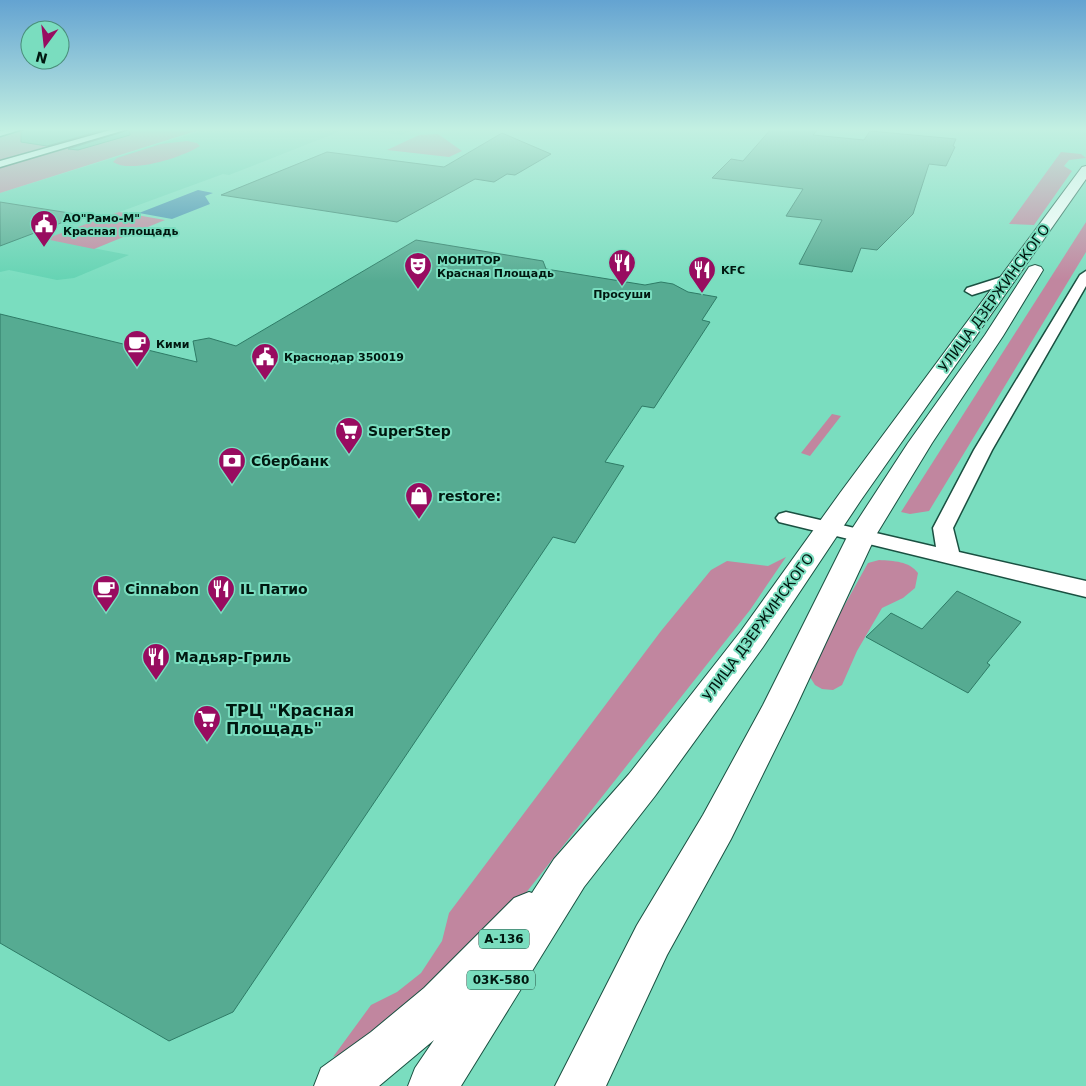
<svg xmlns="http://www.w3.org/2000/svg" width="1086" height="1086" font-family="'DejaVu Sans',sans-serif">
<style>
.built{fill:#65d3b3}
.green{fill:#c1869f}
.water{fill:#3f8aae}
.building{fill:#56ab92;stroke:#2e7b66}
.lines{fill:none;stroke-linecap:round;stroke-linejoin:round}
.street-casing{stroke:#1a5041;stroke-width:3}
.primary-casing{stroke:#1a5041;stroke-width:2}
.street{fill:#fff;fill-rule:evenodd}
.primary{fill:#fff;fill-rule:evenodd}
.labels{text-anchor:middle;stroke-width:4;stroke-linejoin:round;paint-order:stroke}
.far-poi-label{font-size:11px;font-weight:bold;fill:#001810;stroke:#7addbf;text-anchor:start}
.shield{fill:#7addbf;stroke:#255344;stroke-width:1}
.shield-label{font-size:12px;font-weight:bold;fill:#001810}
.street-label{font-size:14px;fill:#001810;stroke:#7addbf}
.poi-label{font-size:14px;font-weight:bold;fill:#001810;stroke:#7addbf;text-anchor:start}
.near-poi-label{font-size:16px;font-weight:bold;fill:#001810;stroke:#7addbf;text-anchor:start}
</style>
<rect width="100%" height="100%" fill="#7addbf"/>
<polygon class="built" points="207,129 414,129 402,135 359,130 341,131 229,175 223,174 46,239 129,255 74,278 57,280 9,270 0,272 0,193"/>
<g class="green">
<polygon points="0,129 202,129 0,193"/>
<polygon points="438,134 462,151 449,157 387,150 419,135"/>
<path d="M187 141 197 143 200 146C183 157 131 174 113 162L117 158 161 144Z"/>
<polygon points="1061,152 1081,154 1086,158 1069,160 1064,166 1072,171 1034,225 1009,224"/>
<polygon points="119,212 165,220 94,249 45,239"/>
<polygon points="1086,222 1086,252 929,511 910,514 901,512"/>
<polygon points="832,414 841,416 810,456 801,453"/>
<polygon points="786,557 750,610 479,952 363,1045 333,1057 371,1005 397,992 421,973 442,941 449,913 661,631 711,570 727,561 768,566"/>
<path d="M879 560C894 561 909 561 918 573L915 588 903 598 882 608 857 651 842 685 833 690 822 689 815 685 810 677V667L868 563Z"/>
</g>
<polygon class="water" points="198,190 213,193 205,196 210,204 172,219 139,213"/>
<g class="building">
<polygon points="25,129 106,129 47,146 21,142 21,131"/>
<polygon points="771,129 818,129 813,135 864,140 870,131 956,139 953,146 955,147 946,166 929,164 913,214 877,250 861,248 852,272 799,264 822,220 786,216 803,189 712,178 731,159 743,161"/>
<polygon points="129,130 130,135 78,150 68,149"/>
<polygon points="502,133 551,154 515,175 507,174 494,182 475,179 397,222 221,195 327,152 444,167"/>
<polygon points="0,202 82,215 0,246"/>
<polygon points="416,240 543,261 546,269 645,285 661,282 673,284 688,292 717,297 702,320 710,322 654,408 642,406 605,462 624,466 575,543 553,537 233,1012 169,1041 0,943 0,314 197,362 193,341 209,338 236,346"/>
<polygon points="957,591 1021,622 987,663 990,665 968,693 866,637 891,613 922,629"/>
</g>
<g class="lines">
<defs>
<g id="street">
<polygon points="9,129 23,129 0,136 0,131"/>
<polygon points="114,129 128,129 0,167 0,161"/>
<polygon points="1086,271 1086,286 992,450 953,528 959,552 1086,581 1086,597 779,522 776,518 779,514 786,512 936,547 933,528 974,450 1080,275"/>
<polygon points="1008,275 1013,276 1014,279 1013,282 972,295 965,291 967,288"/>
</g>
<g id="primary">
<polygon points="1086,166 1086,179 861,500 763,647 655,796 584,887 461,1086 408,1086 415,1068 434,1040 379,1086 314,1086 321,1068 371,1032 424,988 514,898 529,892 532,893 554,859 629,774 741,631 840,493 1082,167"/>
<polygon points="1035,265 1041,267 1043,270 1003,336 932,443 876,535 795,709 731,839 667,955 606,1086 555,1086 637,925 703,815 763,705 848,535 908,443 985,335 1029,267"/>
</g>
</defs>
<use href="#street" class="street-casing"/>
<use href="#primary" class="primary-casing"/>
<use href="#street" class="street"/>
<use href="#primary" class="primary"/>
</g>
<linearGradient id="sky" x2="0" y2="1"><stop stop-color="#64a3d1"/><stop offset="0.46" stop-color="#c3f0e2"/><stop offset="1" stop-color="#c3f0e2" stop-opacity="0"/></linearGradient>
<rect width="1086" height="281" fill="url(#sky)"/>
<defs>
<symbol id="civic-pin" viewBox="-11 -11 22 30"><path d="M0 17L-7.5 6A9.5 9.5 0 1 1 7.5 6Z" fill="#980c60" stroke="#7addbf"/><path d="M-.6-6.5H3V-4.5H.6V-3L4-1V1h2V6H-6V1h2V-1L-.6-3ZM-1.2 2.5V6h2.4V2.5Z" fill="#fff"/></symbol>
<symbol id="restaurant-pin" viewBox="-11 -11 22 30"><path d="M0 17L-7.5 6A9.5 9.5 0 1 1 7.5 6Z" fill="#980c60" stroke="#7addbf"/><path d="M-5-6h1v4h1v-4h1v4h1v-4h1v5L-1.5 .5V6h-2V.5L-5-1ZM5-6V6H3V1.5H1.5Q1.5-4 5-6Z" fill="#fff"/></symbol>
<symbol id="theatre-pin" viewBox="-11 -11 22 30"><path d="M0 17L-7.5 6A9.5 9.5 0 1 1 7.5 6Z" fill="#980c60" stroke="#7addbf"/><path d="M-5-5.5Q0-4 5-5.5V0Q5 5 0 6Q-5 5-5 0ZM-3.3-2.5H-1v1.5H-3.3ZM1-2.5H3.3v1.5H1ZM-2.8 1Q0 5.5 2.8 1Z" fill="#fff"/></symbol>
<symbol id="cafe-pin" viewBox="-11 -11 22 30"><path d="M0 17L-7.5 6A9.5 9.5 0 1 1 7.5 6Z" fill="#980c60" stroke="#7addbf"/><path d="M-5.5-4.5H6V0H3Q3 3.5 0 3.5H-2.5Q-5.5 3.5-5.5 0ZM3-3.2v2h1.7v-2ZM-6 4.5H4V6H-6Z" fill="#fff"/></symbol>
<symbol id="supermarket-pin" viewBox="-11 -11 22 30"><path d="M0 17L-7.5 6A9.5 9.5 0 1 1 7.5 6Z" fill="#980c60" stroke="#7addbf"/><path d="M-6-5.5h2.5l.6 2H6L4.5 2H-2.5L-4.4-4H-6ZM-1.5 3.2a1.3 1.3 0 1 0 .1 0ZM3 3.2a1.3 1.3 0 1 0 .1 0Z" fill="#fff"/></symbol>
<symbol id="bank-pin" viewBox="-11 -11 22 30"><path d="M0 17L-7.5 6A9.5 9.5 0 1 1 7.5 6Z" fill="#980c60" stroke="#7addbf"/><path d="M-6-4H6V4H-6ZM0-2.3a2.3 2.3 0 1 0 0 4.6a2.3 2.3 0 1 0 0-4.6Z" fill="#fff"/></symbol>
<symbol id="shop-pin" viewBox="-11 -11 22 30"><path d="M0 17L-7.5 6A9.5 9.5 0 1 1 7.5 6Z" fill="#980c60" stroke="#7addbf"/><path d="M-5-2.5h2.3a2.7 3.5 0 0 1 5.4 0H5L5.5 6h-11ZM-1.5-2.5h3a1.5 2.3 0 0 0-3 0Z" fill="#fff"/></symbol>
</defs>
<g fill-rule="evenodd">
<use href="#civic-pin" x="28" y="208" width="32" height="43"/>
<use href="#restaurant-pin" x="606" y="247" width="32" height="43"/>
<use href="#theatre-pin" x="402" y="250" width="32" height="43"/>
<use href="#restaurant-pin" x="686" y="254" width="32" height="43"/>
<use href="#cafe-pin" x="121" y="328" width="32" height="43"/>
<use href="#civic-pin" x="249" y="341" width="32" height="43"/>
<use href="#supermarket-pin" x="333" y="415" width="32" height="43"/>
<use href="#bank-pin" x="216" y="445" width="32" height="43"/>
<use href="#shop-pin" x="403" y="480" width="32" height="43"/>
<use href="#cafe-pin" x="90" y="573" width="32" height="43"/>
<use href="#restaurant-pin" x="205" y="573" width="32" height="43"/>
<use href="#restaurant-pin" x="140" y="641" width="32" height="43"/>
<use href="#supermarket-pin" x="191" y="703" width="32" height="43"/>
</g>
<g class="labels">
<g class="far-poi-label">
<text x="63" y="222">АО"Рамо-М"<tspan x="63" dy="13">Красная площадь</tspan></text>
<text x="437" y="264">МОНИТОР<tspan x="437" dy="13">Красная Площадь</tspan></text>
<text x="721" y="274">KFC</text>
<text x="622" y="298" text-anchor="middle">Просуши</text>
<text x="156" y="348">Кими</text>
<text x="284" y="361">Краснодар 350019</text>
</g>
<g class="shield">
<rect x="479" y="929.5" width="50" height="19" rx="4"/>
<rect x="467" y="970.5" width="68" height="19" rx="4"/>
</g>
<g class="shield-label">
<text x="504" y="943">А-136</text>
<text x="501" y="984">03К-580</text>
</g>
<g class="street-label">
<text transform="translate(994 298) rotate(-54)" y="5">УЛИЦА ДЗЕРЖИНСКОГО</text>
<text transform="translate(758 627) rotate(-54)" y="5">УЛИЦА ДЗЕРЖИНСКОГО</text>
</g>
<g class="poi-label">
<text x="368" y="436">SuperStep</text>
<text x="251" y="466">Сбербанк</text>
<text x="438" y="501">restore:</text>
<text x="125" y="594">Cinnabon</text>
<text x="240" y="594">IL Патио</text>
<text x="175" y="662">Мадьяр-Гриль</text>
</g>
<g class="near-poi-label">
<text x="226" y="716">ТРЦ "Красная<tspan x="226" dy="18">Площадь"</tspan></text>
</g>
</g>
<g transform="translate(45 45) rotate(195)"><circle r="24" fill="#7addbf" stroke="#498e79"/>
<path d="M0-4L9 19L0 12L-9 19Z" fill="#980c60"/>
<text y="-8" font-size="14" font-weight="bold" text-anchor="middle" fill="#001810">N</text>
</g>
</svg>
